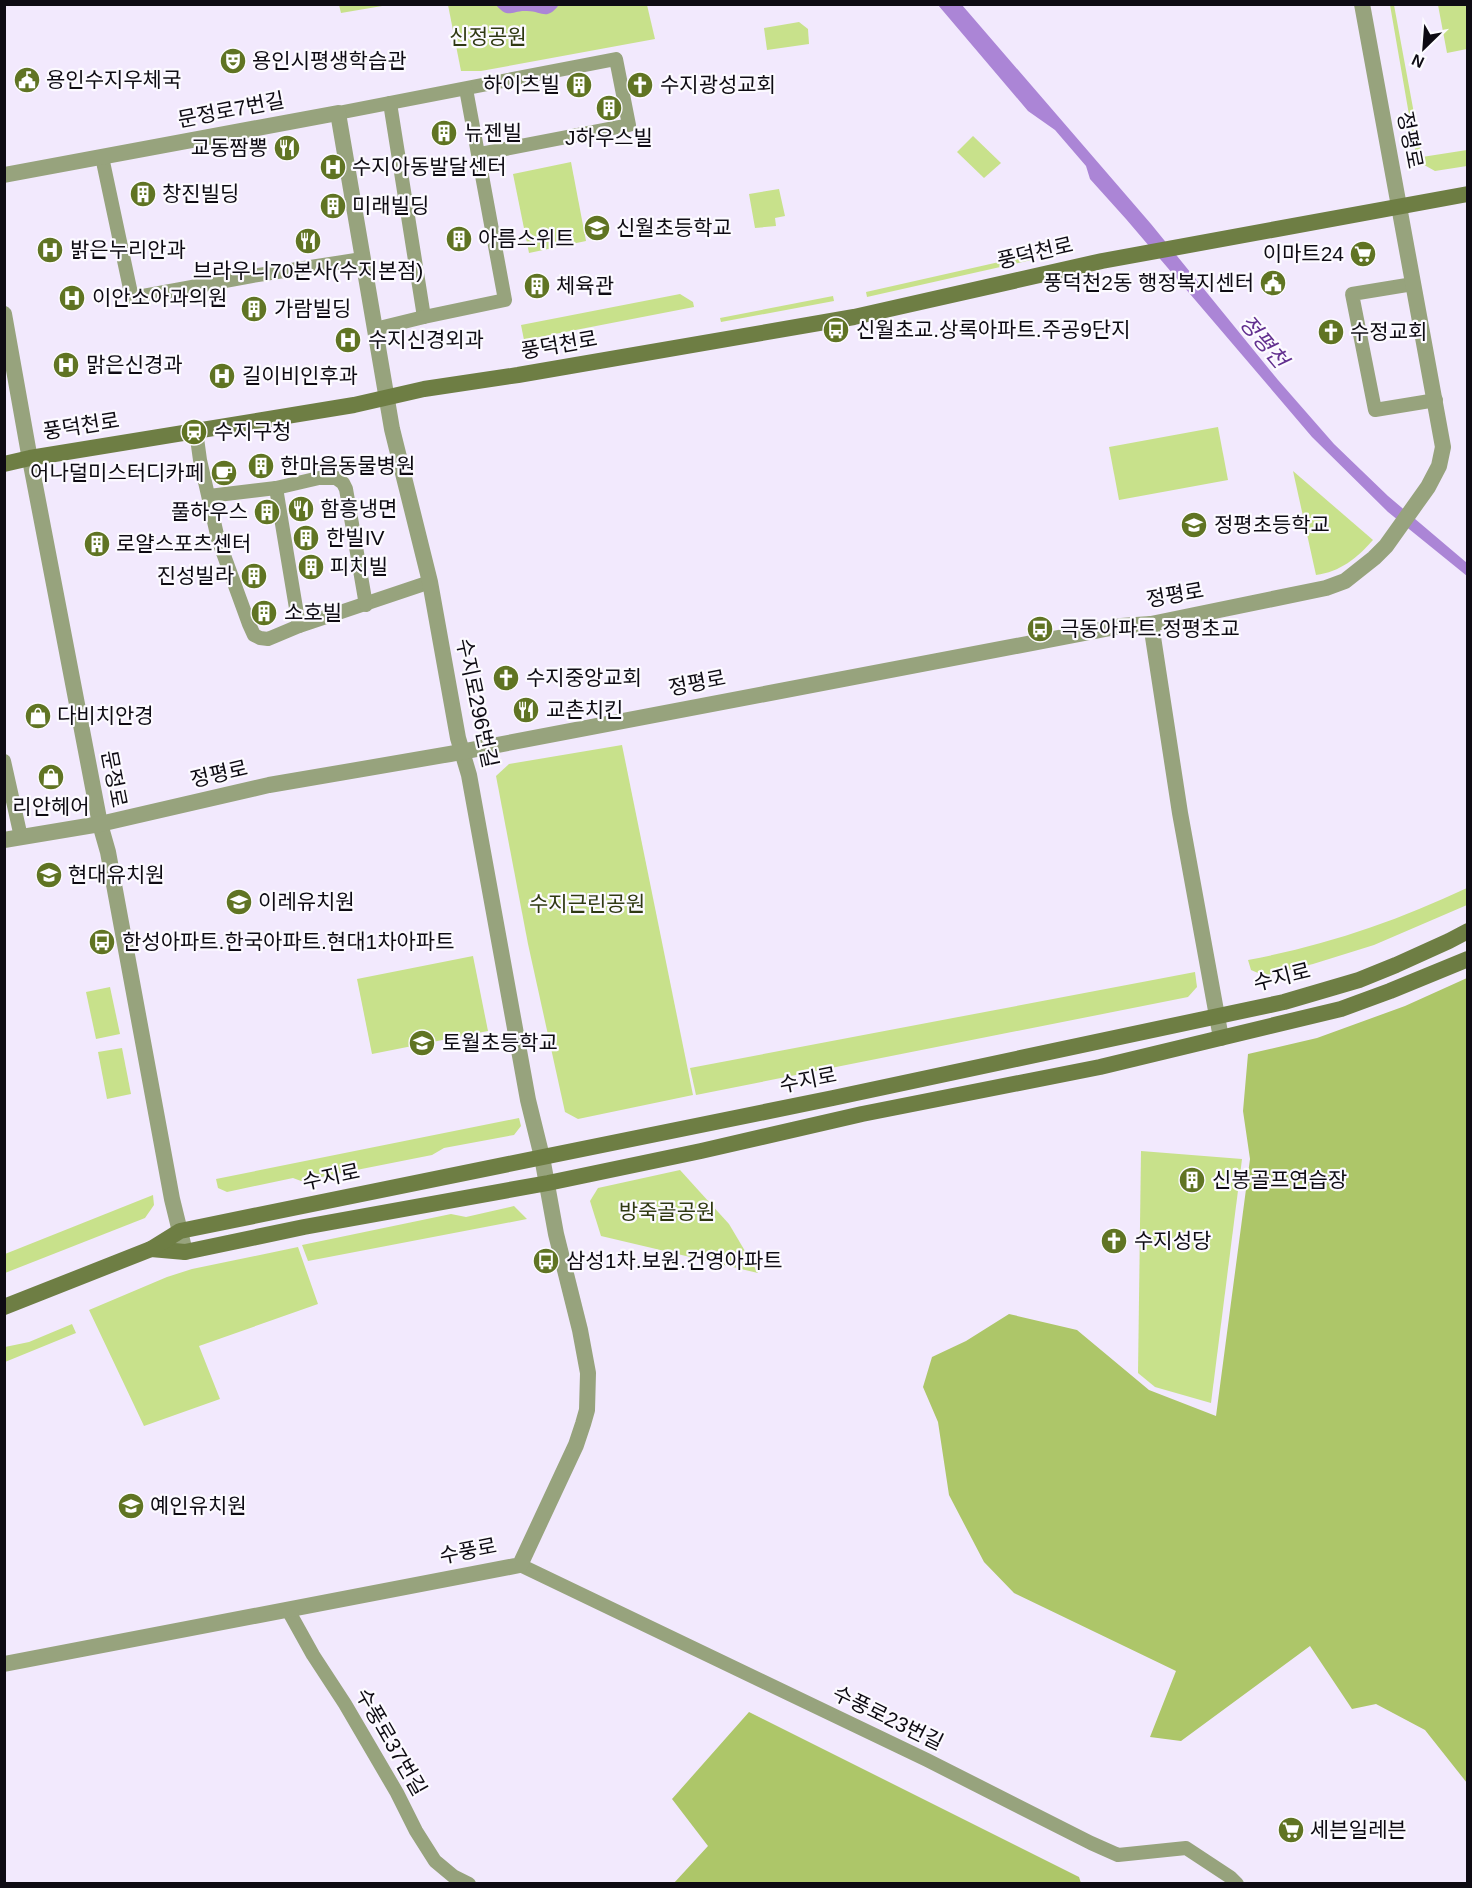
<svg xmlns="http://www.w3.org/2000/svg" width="1472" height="1888" font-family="Arial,'Noto Sans KR',sans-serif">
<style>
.green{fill:#c8e18b}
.forest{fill:#adc669}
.water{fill:#ab85d6}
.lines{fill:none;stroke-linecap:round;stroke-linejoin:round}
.minor{stroke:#97a37d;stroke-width:14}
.tertiary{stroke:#97a37d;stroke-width:16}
.secondary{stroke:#6e7e44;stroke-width:16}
.labels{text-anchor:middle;stroke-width:4.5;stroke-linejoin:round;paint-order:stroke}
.park-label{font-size:21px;fill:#2f3912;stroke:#fcfaff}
.poi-label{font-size:21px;fill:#0e0b13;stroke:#fcfaff;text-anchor:start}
.street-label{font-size:21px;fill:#0e0b13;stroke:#fcfaff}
.water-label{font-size:22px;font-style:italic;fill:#622f8f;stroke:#fcfaff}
</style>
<rect width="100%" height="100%" fill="#f2e9fd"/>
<g class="green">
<polygon points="339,5 339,4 388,5 341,13"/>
<polygon points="448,5 647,5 655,39 481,71 461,71"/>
<polygon points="1390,5 1394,5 1422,157 1467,150 1467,166 1435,171 1417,161"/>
<polygon points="1438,5 1467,5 1467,49 1447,53"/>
<polygon points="799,22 808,29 809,44 767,50 764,28"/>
<polygon points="973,136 1001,163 984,178 957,152"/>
<polygon points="571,162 586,241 529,253 513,174"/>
<polygon points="779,189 785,216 775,218 776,226 755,228 749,194"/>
<polygon points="1030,255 1031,260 867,297 866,292"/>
<polygon points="680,294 693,302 694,307 524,340 521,325"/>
<polygon points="833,296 834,301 721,322 720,318"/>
<polygon points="1218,427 1228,480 1119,500 1109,447"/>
<path d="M1293 471 1373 540C1357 558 1340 572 1316 575Z"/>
<polygon points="622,745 693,1095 578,1119 565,1112 528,944 496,776 509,764"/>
<path d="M1467 888V905L1374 945 1313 964 1265 976 1251 970 1248 960C1324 946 1397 921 1467 888Z"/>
<polygon points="473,956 488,1031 372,1054 357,979"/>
<polygon points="1195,972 1197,987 1188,997 696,1095 690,1068"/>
<polygon points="110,987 120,1034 96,1039 86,992"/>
<polygon points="122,1048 131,1094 107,1099 98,1052"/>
<polygon points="519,1118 521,1126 514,1135 444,1148 432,1155 301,1181 293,1178 227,1192 218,1188 216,1179"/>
<polygon points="1141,1151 1242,1159 1211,1403 1155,1387 1138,1373"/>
<polygon points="680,1170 729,1224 758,1273 601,1236 590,1201 598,1188"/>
<polygon points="153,1195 154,1205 145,1218 5,1273 5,1254"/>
<polygon points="514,1206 527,1219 308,1261 302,1245 451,1214 466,1217"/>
<polygon points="298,1247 318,1304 199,1346 220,1399 144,1426 89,1310 167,1277 192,1269"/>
<polygon points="72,1324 76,1333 5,1362 5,1347 29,1342"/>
</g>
<g class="forest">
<polygon points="1467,978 1467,1783 1425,1730 1376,1704 1352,1709 1310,1646 1181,1741 1150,1737 1176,1671 1014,1593 984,1562 949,1495 938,1422 923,1387 932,1357 966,1341 1009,1314 1077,1330 1149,1390 1216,1416 1250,1159 1243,1111 1248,1054 1317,1038 1405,1006"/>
<polygon points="749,1712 1079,1877 1081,1883 674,1883 708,1846 672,1799"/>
</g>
<g class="water">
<path d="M557 4 558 6C546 21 542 11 527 11 511 10 509 20 496 5Z"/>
<polygon points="938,5 962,5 1151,224 1278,380 1334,444 1388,496 1467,563 1467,576 1388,512 1312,437 1126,219 1090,179 1086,166 1055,130 1028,111"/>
</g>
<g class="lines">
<g class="minor">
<polyline points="390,103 424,317"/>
<polyline points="338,113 616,59 629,125 479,154"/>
<polyline points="102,157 132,298 252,276 362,259"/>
<polyline points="1413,284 1352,294 1375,410 1436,400"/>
<polyline points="375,329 424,317 505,300 466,89"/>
<polyline points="196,431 200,460 218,539 249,624 254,635 260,638 268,639 299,626 430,582"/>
<polyline points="276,488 299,626"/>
<polyline points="209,496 276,488 319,478 336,478 343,483 346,489 366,605"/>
<polyline points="4,761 21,837"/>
<polyline points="520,1565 927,1760 1091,1843 1118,1855 1186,1848 1230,1877 1237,1884"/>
<polyline points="288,1610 313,1655 345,1704 397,1793 416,1831 435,1861 453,1876 469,1884"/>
</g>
<g class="tertiary">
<polyline points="4,175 338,113 392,429 430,582 458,738 469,775 528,1100 542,1157 556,1234 580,1330 588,1373 587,1410 583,1424 576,1445 520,1565 4,1664"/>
<polyline points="4,314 29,454 100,824 108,852 172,1199 185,1252"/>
<polyline points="1151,624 1180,813 1221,1038"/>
<polyline points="4,840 100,824 269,785 450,754 1121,626 1151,624 1326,588 1345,581 1374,558 1386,546 1428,487 1439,466 1443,447 1362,4"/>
</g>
<g class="secondary">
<polyline points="4,464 30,458 354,405 424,389 518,375 854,317 1102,261 1468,194"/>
<polyline points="151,1249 185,1252 304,1227 548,1183 701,1151 862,1114 1100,1067 1341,1009 1390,991 1468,959"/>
<polyline points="4,1307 151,1249 180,1231 833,1098 1284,1002 1359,980 1396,965 1449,941 1468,931"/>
</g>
</g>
<defs>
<symbol id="theatre-disc" viewBox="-11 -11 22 22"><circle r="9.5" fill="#607423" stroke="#fcfaff"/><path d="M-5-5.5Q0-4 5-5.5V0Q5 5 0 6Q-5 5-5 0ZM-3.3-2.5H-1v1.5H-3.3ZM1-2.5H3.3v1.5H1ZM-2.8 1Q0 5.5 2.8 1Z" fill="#fff"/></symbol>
<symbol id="civic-disc" viewBox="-11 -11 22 22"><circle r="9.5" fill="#607423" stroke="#fcfaff"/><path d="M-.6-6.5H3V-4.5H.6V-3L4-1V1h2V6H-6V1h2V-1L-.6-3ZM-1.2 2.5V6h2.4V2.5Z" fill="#fff"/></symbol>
<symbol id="building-disc" viewBox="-11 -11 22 22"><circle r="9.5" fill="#607423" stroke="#fcfaff"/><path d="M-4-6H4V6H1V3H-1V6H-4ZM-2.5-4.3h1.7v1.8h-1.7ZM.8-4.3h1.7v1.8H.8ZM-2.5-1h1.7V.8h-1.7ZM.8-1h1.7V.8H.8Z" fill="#fff"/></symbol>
<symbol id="church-disc" viewBox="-11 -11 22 22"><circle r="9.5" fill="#607423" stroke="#fcfaff"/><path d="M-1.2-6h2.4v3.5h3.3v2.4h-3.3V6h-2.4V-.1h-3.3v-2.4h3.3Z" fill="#fff"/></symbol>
<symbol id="restaurant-disc" viewBox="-11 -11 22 22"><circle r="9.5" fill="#607423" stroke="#fcfaff"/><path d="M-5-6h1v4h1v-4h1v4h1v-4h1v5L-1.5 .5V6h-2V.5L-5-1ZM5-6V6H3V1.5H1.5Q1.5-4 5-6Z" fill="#fff"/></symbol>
<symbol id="hospital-disc" viewBox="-11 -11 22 22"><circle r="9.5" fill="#607423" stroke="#fcfaff"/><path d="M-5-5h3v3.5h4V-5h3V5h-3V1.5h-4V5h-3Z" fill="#fff"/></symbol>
<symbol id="school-disc" viewBox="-11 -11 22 22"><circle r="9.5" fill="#607423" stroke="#fcfaff"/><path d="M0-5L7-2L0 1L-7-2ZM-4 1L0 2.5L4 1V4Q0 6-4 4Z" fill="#fff"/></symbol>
<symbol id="supermarket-disc" viewBox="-11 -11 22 22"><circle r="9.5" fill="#607423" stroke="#fcfaff"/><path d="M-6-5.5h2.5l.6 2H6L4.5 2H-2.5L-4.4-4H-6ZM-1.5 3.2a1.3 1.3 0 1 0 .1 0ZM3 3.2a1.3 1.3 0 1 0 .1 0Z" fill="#fff"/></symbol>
<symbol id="bus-disc" viewBox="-11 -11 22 22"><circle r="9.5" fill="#607423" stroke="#fcfaff"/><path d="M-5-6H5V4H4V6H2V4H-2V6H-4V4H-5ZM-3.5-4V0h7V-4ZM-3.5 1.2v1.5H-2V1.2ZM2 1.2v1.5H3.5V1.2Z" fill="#fff"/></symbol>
<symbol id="station-disc" viewBox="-11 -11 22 22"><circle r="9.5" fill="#607423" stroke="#fcfaff"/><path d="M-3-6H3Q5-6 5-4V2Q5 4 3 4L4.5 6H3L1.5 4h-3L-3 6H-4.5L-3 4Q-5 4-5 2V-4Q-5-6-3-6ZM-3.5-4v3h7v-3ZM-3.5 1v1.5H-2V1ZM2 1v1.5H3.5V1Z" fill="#fff"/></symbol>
<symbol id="cafe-disc" viewBox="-11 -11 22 22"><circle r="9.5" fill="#607423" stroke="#fcfaff"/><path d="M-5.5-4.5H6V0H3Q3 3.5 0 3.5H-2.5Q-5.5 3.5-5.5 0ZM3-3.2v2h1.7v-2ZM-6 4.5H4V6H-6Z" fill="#fff"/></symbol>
<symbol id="shop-disc" viewBox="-11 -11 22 22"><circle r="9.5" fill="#607423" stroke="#fcfaff"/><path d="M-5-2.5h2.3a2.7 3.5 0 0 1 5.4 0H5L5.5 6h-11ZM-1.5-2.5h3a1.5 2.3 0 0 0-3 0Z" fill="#fff"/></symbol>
</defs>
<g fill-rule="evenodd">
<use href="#theatre-disc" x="218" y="46" width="30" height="30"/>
<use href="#civic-disc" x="12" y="65" width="30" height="30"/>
<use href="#building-disc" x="564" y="70" width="30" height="30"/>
<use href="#church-disc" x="625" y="70" width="30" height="30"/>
<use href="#building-disc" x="594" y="93" width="30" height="30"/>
<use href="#building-disc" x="429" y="118" width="30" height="30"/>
<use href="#restaurant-disc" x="272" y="133" width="30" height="30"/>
<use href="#hospital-disc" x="318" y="152" width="30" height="30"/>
<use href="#building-disc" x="128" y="179" width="30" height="30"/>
<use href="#building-disc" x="318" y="191" width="30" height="30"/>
<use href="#school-disc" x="582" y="213" width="30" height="30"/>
<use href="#building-disc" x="444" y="224" width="30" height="30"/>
<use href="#restaurant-disc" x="293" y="226" width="30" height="30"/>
<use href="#hospital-disc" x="35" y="235" width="30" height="30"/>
<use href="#supermarket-disc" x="1348" y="239" width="30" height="30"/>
<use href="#civic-disc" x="1258" y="268" width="30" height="30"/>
<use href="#building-disc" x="522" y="271" width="30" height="30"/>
<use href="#hospital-disc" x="57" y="283" width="30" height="30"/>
<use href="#building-disc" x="239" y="294" width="30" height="30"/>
<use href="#bus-disc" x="821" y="315" width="30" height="30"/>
<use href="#church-disc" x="1316" y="317" width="30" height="30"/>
<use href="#hospital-disc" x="333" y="325" width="30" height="30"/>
<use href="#hospital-disc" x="51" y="350" width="30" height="30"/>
<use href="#hospital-disc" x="207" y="361" width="30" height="30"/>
<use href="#station-disc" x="179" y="417" width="30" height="30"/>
<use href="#building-disc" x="246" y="451" width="30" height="30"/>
<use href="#cafe-disc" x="209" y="458" width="30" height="30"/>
<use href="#restaurant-disc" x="286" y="494" width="30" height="30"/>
<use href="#building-disc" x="252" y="497" width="30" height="30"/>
<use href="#school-disc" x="1179" y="510" width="30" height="30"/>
<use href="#building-disc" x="291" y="523" width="30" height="30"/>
<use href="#building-disc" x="82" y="529" width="30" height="30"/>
<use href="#building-disc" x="296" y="552" width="30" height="30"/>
<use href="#building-disc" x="239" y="561" width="30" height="30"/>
<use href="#building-disc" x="249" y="598" width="30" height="30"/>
<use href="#bus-disc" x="1025" y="614" width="30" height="30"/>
<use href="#church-disc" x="491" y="663" width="30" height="30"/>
<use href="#restaurant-disc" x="511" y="695" width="30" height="30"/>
<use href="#shop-disc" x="23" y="701" width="30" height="30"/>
<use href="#shop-disc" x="36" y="762" width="30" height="30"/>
<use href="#school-disc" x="34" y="860" width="30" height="30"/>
<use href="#school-disc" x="224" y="887" width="30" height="30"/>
<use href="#bus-disc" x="87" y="927" width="30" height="30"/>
<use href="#school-disc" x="407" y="1028" width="30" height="30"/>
<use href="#building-disc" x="1177" y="1165" width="30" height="30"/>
<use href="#church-disc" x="1099" y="1226" width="30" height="30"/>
<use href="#bus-disc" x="531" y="1246" width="30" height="30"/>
<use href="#school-disc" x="116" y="1491" width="30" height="30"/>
<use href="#supermarket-disc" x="1276" y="1815" width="30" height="30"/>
</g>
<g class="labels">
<g class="park-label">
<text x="488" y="44">신정공원</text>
<text x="587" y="911">수지근린공원</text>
<text x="667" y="1219">방죽골공원</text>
</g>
<g class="poi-label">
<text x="252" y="68">용인시평생학습관</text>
<text x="46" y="87">용인수지우체국</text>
<text x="560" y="92" text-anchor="end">하이츠빌</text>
<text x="660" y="92">수지광성교회</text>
<text x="464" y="140">뉴젠빌</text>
<text x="609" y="145" text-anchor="middle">J하우스빌</text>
<text x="268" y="155" text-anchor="end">교동짬뽕</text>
<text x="352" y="174">수지아동발달센터</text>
<text x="162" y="201">창진빌딩</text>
<text x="352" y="213">미래빌딩</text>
<text x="616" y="235">신월초등학교</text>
<text x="478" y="246">아름스위트</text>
<text x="70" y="257">밝은누리안과</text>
<text x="1344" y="261" text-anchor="end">이마트24</text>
<text x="308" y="278" text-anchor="middle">브라우니70본사(수지본점)</text>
<text x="1254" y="290" text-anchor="end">풍덕천2동 행정복지센터</text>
<text x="556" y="293">체육관</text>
<text x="92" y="305">이안소아과의원</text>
<text x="274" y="316">가람빌딩</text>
<text x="856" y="337">신월초교.상록아파트.주공9단지</text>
<text x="1350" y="339">수정교회</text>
<text x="368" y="347">수지신경외과</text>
<text x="86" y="372">맑은신경과</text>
<text x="242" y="383">길이비인후과</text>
<text x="214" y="439">수지구청</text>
<text x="280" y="473">한마음동물병원</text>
<text x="204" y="480" text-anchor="end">어나덜미스터디카페</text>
<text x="320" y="516">함흥냉면</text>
<text x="248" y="519" text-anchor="end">풀하우스</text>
<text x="1214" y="532">정평초등학교</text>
<text x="326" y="545">한빌IV</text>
<text x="116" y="551">로얄스포츠센터</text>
<text x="330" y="574">피치빌</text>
<text x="234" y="583" text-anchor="end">진성빌라</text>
<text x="284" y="620">소호빌</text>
<text x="1060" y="636">극동아파트.정평초교</text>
<text x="526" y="685">수지중앙교회</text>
<text x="546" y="717">교촌치킨</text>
<text x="57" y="723">다비치안경</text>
<text x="51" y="814" text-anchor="middle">리안헤어</text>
<text x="68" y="882">현대유치원</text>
<text x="258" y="909">이레유치원</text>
<text x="122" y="949">한성아파트.한국아파트.현대1차아파트</text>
<text x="442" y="1050">토월초등학교</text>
<text x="1212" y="1187">신봉골프연습장</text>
<text x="1134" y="1248">수지성당</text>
<text x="566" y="1268">삼성1차.보원.건영아파트</text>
<text x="150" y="1513">예인유치원</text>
<text x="1310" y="1837">세븐일레븐</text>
</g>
<g class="street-label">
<text transform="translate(231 110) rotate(-11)" y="7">문정로7번길</text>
<text transform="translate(1410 140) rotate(79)" y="7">정평로</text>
<text transform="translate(1035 253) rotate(-13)" y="7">풍덕천로</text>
<text transform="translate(559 345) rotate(-10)" y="7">풍덕천로</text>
<text transform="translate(81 426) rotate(-9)" y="7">풍덕천로</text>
<text transform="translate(1175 595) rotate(-10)" y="7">정평로</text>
<text transform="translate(697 683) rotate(-11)" y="7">정평로</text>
<text transform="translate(477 703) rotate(78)" y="7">수지로296번길</text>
<text transform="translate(219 774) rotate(-13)" y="7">정평로</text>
<text transform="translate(114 779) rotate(79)" y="7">문정로</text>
<text transform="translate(1282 977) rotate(-14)" y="7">수지로</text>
<text transform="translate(808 1080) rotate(-11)" y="7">수지로</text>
<text transform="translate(331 1177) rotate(-12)" y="7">수지로</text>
<text transform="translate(468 1551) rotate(-11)" y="7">수풍로</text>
<text transform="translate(888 1718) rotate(26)" y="7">수풍로23번길</text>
<text transform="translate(391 1742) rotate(60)" y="7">수풍로37번길</text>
</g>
<g class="water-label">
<text transform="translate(1264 341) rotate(50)" y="8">정평천</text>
</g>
</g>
<rect width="1472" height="1888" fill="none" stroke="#0e0b13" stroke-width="12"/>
<g transform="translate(1424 48) rotate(205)" stroke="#fcfaff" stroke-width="4.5" paint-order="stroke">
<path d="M0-4.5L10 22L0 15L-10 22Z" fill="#0e0b13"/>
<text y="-9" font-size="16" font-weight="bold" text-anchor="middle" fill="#0e0b13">N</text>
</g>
</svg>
